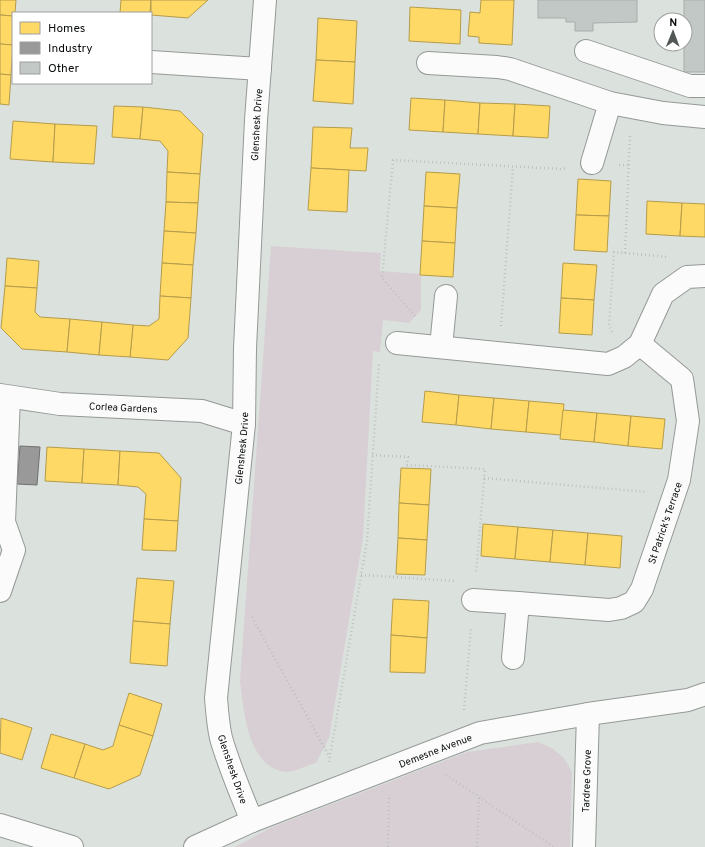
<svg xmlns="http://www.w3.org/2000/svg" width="705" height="847" font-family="Overpass,sans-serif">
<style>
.green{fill:#d8cfd5}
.homes{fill:#ffd966;stroke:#b59c4b}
.industry{fill:#999;stroke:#6e6f6e}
.building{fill:#c2c8c5;stroke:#a8adaa}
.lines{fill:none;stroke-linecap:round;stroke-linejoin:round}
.minor-casing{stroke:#959996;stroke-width:24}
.path{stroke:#bec1bf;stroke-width:2.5;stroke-dasharray:1 3;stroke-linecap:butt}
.minor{stroke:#fafbfa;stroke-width:22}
.labels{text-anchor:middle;stroke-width:4;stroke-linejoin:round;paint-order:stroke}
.street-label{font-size:10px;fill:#090d0b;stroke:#fff}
</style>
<rect width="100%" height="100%" fill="#dbe2de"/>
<g class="green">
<path d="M271 246 381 253 380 271 421 274V310L409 323 383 320 380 352 373 351 363 538 329 738 316 763C308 765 294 772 287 772 247 769 244 710 240 681Z"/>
<polygon points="538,742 552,748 564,758 572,772 570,847 235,847 272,827 467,752"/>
</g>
<g class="homes">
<polygon points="0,0 16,0 15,13 13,13 13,16 0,15"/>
<polygon points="121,0 151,0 150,13 120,13"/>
<polygon points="151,0 208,0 188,18 151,15"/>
<polygon points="481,0 514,0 512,45 479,43 479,37 468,36 470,12 480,13"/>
<polygon points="410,7 461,10 460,44 409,41"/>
<polygon points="0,15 13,16 13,45 0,44"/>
<polygon points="318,18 357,21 355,62 316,60"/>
<polygon points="0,44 13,45 11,75 0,74"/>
<polygon points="316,60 355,62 353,104 313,101"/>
<polygon points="0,74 11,75 9,105 0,104"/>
<polygon points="411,98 445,100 443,132 409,130"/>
<polygon points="445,100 480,103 478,134 443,132"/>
<polygon points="480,103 515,104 513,136 478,134"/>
<polygon points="515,104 550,106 548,138 513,136"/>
<polygon points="114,106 143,107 140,139 112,137"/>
<polygon points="143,107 180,111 203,134 200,174 167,172 168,151 160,141 140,139"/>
<polygon points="13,121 55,124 53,162 10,159"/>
<polygon points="55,124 97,126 94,164 53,162"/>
<polygon points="313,127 352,128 350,148 368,148 366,171 311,168"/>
<polygon points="311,168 349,170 347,212 308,210"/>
<polygon points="167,172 200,174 198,203 166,202"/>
<polygon points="426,172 460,174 457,208 424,206"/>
<polygon points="578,179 611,181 609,216 576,215"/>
<polygon points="647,201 682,203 680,236 646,234"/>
<polygon points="166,202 198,203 196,233 164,231"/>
<polygon points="682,203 705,204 705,237 680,236"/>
<polygon points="424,206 457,208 455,243 422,241"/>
<polygon points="576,215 609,216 607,252 574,250"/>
<polygon points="164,231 196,233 193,265 162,263"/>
<polygon points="422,241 455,243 453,277 420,275"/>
<polygon points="7,258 39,261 37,288 5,286"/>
<polygon points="162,263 193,265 191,298 160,296"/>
<polygon points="563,263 597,265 594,300 561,298"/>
<polygon points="5,286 37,288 35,312 40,317 70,319 67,352 22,349 1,328"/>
<polygon points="160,296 191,298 188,338 168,360 130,357 133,325 149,326 159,319"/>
<polygon points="561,298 594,300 592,335 559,333"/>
<polygon points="70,319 102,322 99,355 67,352"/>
<polygon points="102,322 133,325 130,357 99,355"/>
<polygon points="425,391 459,395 456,425 422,422"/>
<polygon points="459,395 494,398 491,429 456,425"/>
<polygon points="494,398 529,401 526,432 491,429"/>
<polygon points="529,401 564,404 561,435 526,432"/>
<polygon points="563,410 597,413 594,442 560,439"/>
<polygon points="597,413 631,416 628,446 594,442"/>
<polygon points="631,416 665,419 662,449 628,446"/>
<polygon points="47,447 84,449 82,483 45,481"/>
<polygon points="84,449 120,451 118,485 82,483"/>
<polygon points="120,451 159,453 181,478 178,521 144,519 146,494 138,487 118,485"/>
<polygon points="401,468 431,469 429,505 399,503"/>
<polygon points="399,503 429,505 427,540 398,538"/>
<polygon points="144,519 178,521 176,551 142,550"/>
<polygon points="483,524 518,527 515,559 481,556"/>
<polygon points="518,527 553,530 550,562 515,559"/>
<polygon points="553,530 588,533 585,565 550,562"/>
<polygon points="588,533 622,536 620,568 585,565"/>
<polygon points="398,538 427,540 425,575 396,574"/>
<polygon points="137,578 174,581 170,624 133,621"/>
<polygon points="393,599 429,601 427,638 391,635"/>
<polygon points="133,621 170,624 167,666 130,663"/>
<polygon points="391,635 427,638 425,673 390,672"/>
<polygon points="129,693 162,704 153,736 119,725"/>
<polygon points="1,718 32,728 22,760 0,753"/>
<polygon points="119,725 153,736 140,775 109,789 74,778 85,744 103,750 113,746"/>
<polygon points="51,734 85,744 74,778 41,768"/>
</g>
<polygon class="industry" points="20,446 40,447 37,485 17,484"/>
<g class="building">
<polygon points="538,0 637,0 637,22 593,23 593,31 575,31 575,22 566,22 566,18 538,18"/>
<rect x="684" y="0" width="21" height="72"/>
</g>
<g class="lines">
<defs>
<g id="minor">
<polyline points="586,51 690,86 705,86"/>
<polyline points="151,62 260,69"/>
<polyline points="428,63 497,67 510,69 610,103 663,113 705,117"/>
<polyline points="592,163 610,103"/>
<polyline points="397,343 608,364 624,357 640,344 663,294 687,277 705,276"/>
<polyline points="441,347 446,296"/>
<path id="s1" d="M0 395 60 404 202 411 244 424"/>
<polyline points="0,591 14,550 4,522 9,397"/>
<path id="s2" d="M473 600 518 603 609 610 621 608 634 602 642 589 679 480 688 421 682 379 640 344"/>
<polyline points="513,658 518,603"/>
<path id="s3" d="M252 821C241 794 229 766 221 738 218 725 217 711 216 698L244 424 245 348 256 120 265 0"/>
<polyline points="0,825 72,847"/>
<path id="s4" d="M195 847 252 821 480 733 588 714 688 700 705 694"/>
<path id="s5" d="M584 847 588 714"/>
</g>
</defs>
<use href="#minor" class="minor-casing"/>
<g class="path">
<polyline points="619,165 628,165"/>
<polyline points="625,253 630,136"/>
<polyline points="415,316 382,278 393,160 561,169 566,168"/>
<polyline points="501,326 513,167"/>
<polyline points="612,332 609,325 614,252 668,257"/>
<polyline points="372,455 408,457 407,465 485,469 476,573"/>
<polyline points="484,478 647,492"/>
<polyline points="361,575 455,581"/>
<polyline points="252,617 329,756"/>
<polyline points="464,710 471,627"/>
<polyline points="329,762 367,541 379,363"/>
<polyline points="446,775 554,847"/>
<polyline points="388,847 389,797"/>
<polyline points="477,847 479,797"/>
</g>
<use href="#minor" class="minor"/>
</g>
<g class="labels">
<g class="street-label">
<text dy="4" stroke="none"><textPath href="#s3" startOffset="704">Glenshesk Drive</textPath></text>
<text dy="4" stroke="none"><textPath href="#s1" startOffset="124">Corlea Gardens</textPath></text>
<text dy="4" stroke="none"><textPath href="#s3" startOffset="380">Glenshesk Drive</textPath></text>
<text dy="4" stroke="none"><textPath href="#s2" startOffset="248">St Patrick's Terrace</textPath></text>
<text dy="4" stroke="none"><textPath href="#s4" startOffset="259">Demesne Avenue</textPath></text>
<text transform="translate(233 769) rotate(71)" y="4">Glenshesk Drive</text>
<text dy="4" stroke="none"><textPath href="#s5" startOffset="66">Tardree Grove</textPath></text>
</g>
</g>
<rect x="12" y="12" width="140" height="72" fill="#ffffff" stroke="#9d9e9d"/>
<rect x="20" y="22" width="20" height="12" fill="#ffd966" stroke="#9d9e9d"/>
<text x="48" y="32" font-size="12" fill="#090d0b">Homes</text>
<rect x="20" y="42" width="20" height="12" fill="#999999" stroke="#9d9e9d"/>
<text x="48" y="52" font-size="12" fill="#090d0b">Industry</text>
<rect x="20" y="62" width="20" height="12" fill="#c2c8c5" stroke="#9d9e9d"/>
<text x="48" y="72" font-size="12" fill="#090d0b">Other</text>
<g transform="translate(673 32) rotate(1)"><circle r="19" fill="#ffffff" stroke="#9d9e9d"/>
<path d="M0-3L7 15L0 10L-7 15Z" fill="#525855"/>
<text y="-6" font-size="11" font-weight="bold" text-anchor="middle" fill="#090d0b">N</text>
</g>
</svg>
